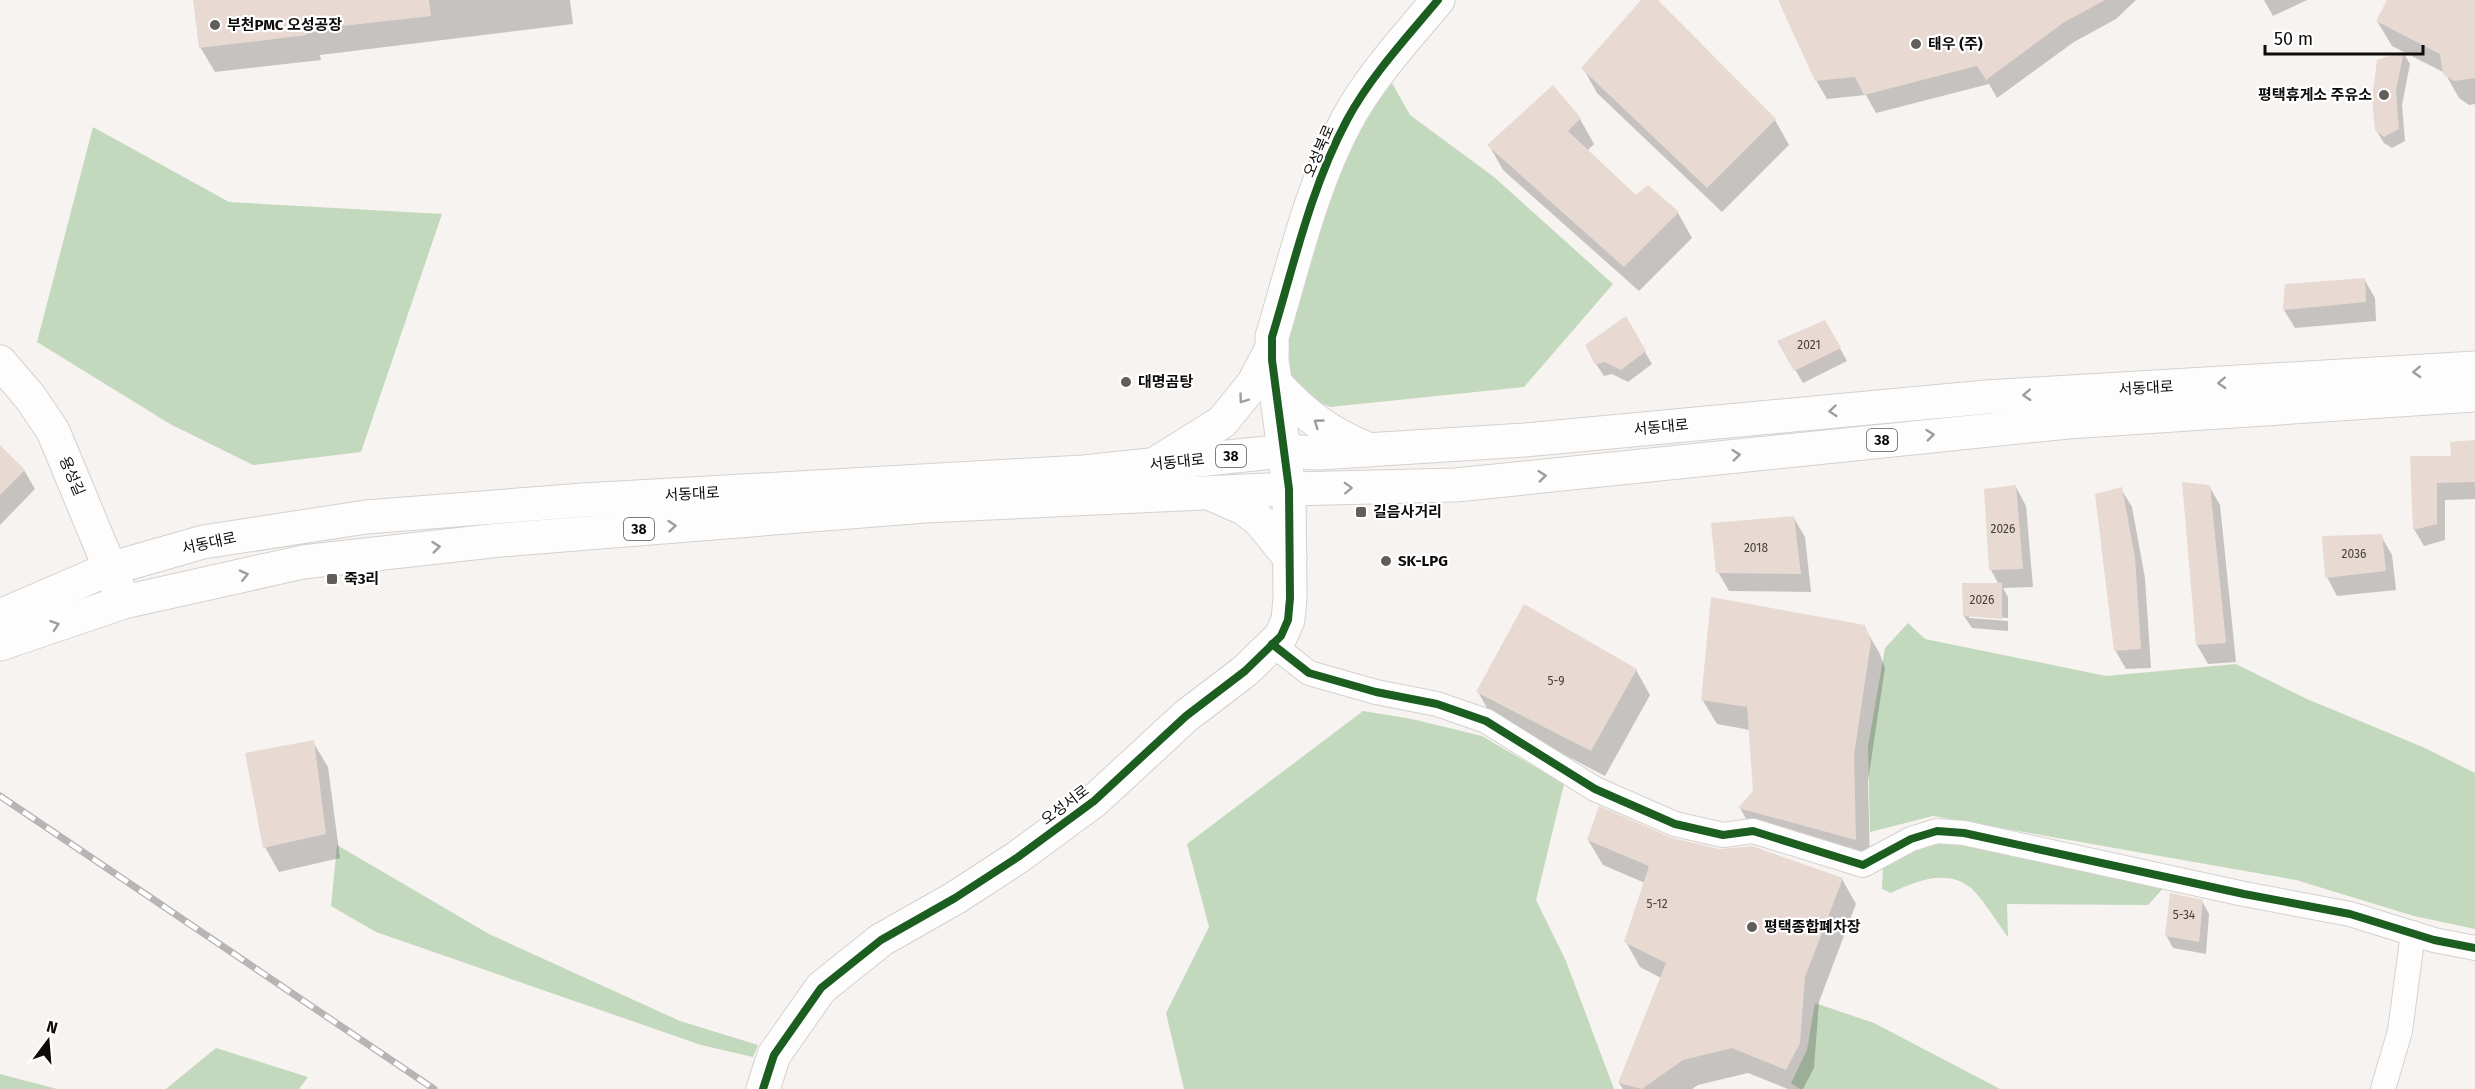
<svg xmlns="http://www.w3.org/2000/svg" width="2475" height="1089" font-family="'Fira Sans','Noto Sans KR',sans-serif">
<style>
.forest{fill:#c3d9be}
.shadow{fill:#0003}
.building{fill:#e8dad3}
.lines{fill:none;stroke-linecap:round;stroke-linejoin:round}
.street-casing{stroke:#d4d1ce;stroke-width:26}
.secondary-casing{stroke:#d4d1ce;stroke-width:35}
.primary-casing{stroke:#d4d1ce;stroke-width:35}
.street{stroke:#fefdfd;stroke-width:24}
.secondary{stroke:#fefdfd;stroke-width:33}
.primary{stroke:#fefdfd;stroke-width:33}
.rail-casing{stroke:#b6b4b4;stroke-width:7}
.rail{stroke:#fff;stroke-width:4.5;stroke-dasharray:14;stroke-linecap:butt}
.cycleway-casing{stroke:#fff;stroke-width:11}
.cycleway{stroke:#1b5e20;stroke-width:8}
.oneway{stroke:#9e9d9c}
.poi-dot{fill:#605d5a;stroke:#fff;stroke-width:2}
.labels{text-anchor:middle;stroke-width:4.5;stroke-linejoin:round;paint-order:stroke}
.number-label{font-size:12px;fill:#44403c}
.shield{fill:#fff;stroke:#565554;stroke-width:1.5}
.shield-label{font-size:14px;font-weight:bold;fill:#0e0c0a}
.poi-label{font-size:15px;font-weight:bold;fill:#0e0c0a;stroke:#fff;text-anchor:start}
.street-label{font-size:15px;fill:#0e0c0a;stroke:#fff}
</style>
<rect width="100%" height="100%" fill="#f7f3f0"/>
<g class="forest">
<polygon points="1392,83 1410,115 1494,177 1613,284 1524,387 1330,407 1302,395 1288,375 1283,344 1334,186 1354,132"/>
<polygon points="93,127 229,202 442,214 361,452 253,465 170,424 37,342"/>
<polygon points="1908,623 1925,639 2106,676 2236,664 2307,699 2425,748 2475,773 2475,929 2414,916 2296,880 1933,816 1870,832 1868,746 1885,648"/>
<polygon points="1363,711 1412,719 1482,736 1564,784 1536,900 1566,961 1614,1089 1184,1089 1166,1013 1209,927 1187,844"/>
<path d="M1959 838 2168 883 2148 905 2007 904 2008 937C1998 924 1983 899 1971 888 1947 868 1915 881 1891 893L1882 889 1883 865 1910 847Z"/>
<polygon points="337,845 489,934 680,1021 758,1045 753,1057 701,1045 376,932 331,906"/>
<polygon points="1815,1003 1874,1023 2000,1089 1800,1089 1791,1083 1807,1050"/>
<polygon points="216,1048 308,1077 299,1089 166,1089"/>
<polygon points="0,1074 57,1089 0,1089"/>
</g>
<g class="shadow">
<polygon points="194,0 570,0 573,24 320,55 321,60 215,72 200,47"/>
<polygon points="1643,0 1656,0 1775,120 1789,145 1722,212 1597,93 1583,68"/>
<polygon points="1780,0 2136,0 2116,19 2074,42 1997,98 1989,84 1876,113 1866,95 1827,99 1816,80"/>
<polygon points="2264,0 2307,0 2273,16"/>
<polygon points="2388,0 2475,0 2475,104 2469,105 2459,98 2445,73 2392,46 2377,21"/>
<polygon points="2403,52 2410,64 2402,105 2405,141 2392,148 2384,143 2376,130"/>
<polygon points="1580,119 1594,144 1587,151 1636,197 1678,213 1692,238 1639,291 1503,170 1489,145"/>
<polygon points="2364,279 2375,298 2376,321 2295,328 2284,310"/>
<polygon points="1625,318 1652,364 1628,382 1612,374 1604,376 1596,364"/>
<polygon points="1825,321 1847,361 1803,383 1779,342"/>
<polygon points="2475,441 2475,499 2445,500 2445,540 2424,546 2414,529 2412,458 2453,457"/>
<polygon points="0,447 24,470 35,489 0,525"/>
<polygon points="2209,486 2220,505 2236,662 2208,664 2197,645"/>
<polygon points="2016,487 2026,506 2033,587 2003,588 2008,597 2008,618 1969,615 1969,618 2008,621 2008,631 1972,628 1964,616 1999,585 1991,570"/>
<polygon points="2121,489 2132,507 2145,578 2151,668 2126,669 2115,650"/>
<polygon points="1794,518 1805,537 1811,592 1729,591 1718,572"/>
<polygon points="2381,536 2392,555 2396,590 2337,596 2327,577"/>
<polygon points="1864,627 1879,652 1885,668 1868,781 1870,864 1754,833 1740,808 1755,792 1750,730 1717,724 1702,699"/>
<polygon points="1636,670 1650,695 1605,776 1492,717 1478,692"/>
<polygon points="313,742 328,767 340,858 279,872 265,847"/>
<polygon points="1671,839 1842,879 1856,904 1819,1002 1814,1068 1803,1089 1788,1089 1748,1073 1698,1085 1692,1089 1623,1089 1619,1083 1661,978 1640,967 1626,942 1645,883 1603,865 1588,840"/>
<polygon points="2202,901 2209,914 2206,954 2173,948 2166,935"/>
</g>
<g class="building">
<polygon points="193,0 429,0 431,16 307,30 307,35 199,48"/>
<polygon points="1641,0 1658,0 1776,119 1707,188 1581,68"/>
<polygon points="1778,0 2105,0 2063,23 1986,80 1977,66 1864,95 1855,77 1815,81"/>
<polygon points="2387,0 2475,0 2475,78 2454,81 2443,74 2440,54 2376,21"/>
<polygon points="2404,51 2396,91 2399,129 2384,137 2375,130 2372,99 2377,60"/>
<polygon points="1553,85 1581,118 1568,131 1636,195 1648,185 1679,212 1624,267 1487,145"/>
<polygon points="2365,278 2366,302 2283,310 2285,284"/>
<polygon points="1626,316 1646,351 1621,370 1604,362 1595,365 1585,345"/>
<polygon points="1825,320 1841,348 1794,371 1777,341"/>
<polygon points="2475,440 2475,482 2437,483 2437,524 2413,530 2410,456 2451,456 2450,442"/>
<polygon points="0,445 25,470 0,495"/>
<polygon points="2182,482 2210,485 2226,643 2196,645"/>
<polygon points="2016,485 2023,569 1989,570 1984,489"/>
<polygon points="2122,487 2135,558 2141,649 2114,651 2095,494"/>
<polygon points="1794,516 1801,574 1716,573 1711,523"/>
<polygon points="2382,534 2386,571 2325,578 2322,536"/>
<polygon points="1962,583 2002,583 2002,619 1963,616"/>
<polygon points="1711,597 1865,625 1871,642 1854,755 1856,840 1738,808 1753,791 1747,707 1701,700"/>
<polygon points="1524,604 1637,669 1591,751 1476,692"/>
<polygon points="314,740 326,834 263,848 245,753"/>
<polygon points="1599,806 1672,838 1720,849 1752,846 1843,878 1805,977 1800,1043 1786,1070 1732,1048 1683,1060 1642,1089 1618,1083 1666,963 1624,942 1649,866 1587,840"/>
<polygon points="2170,893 2203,900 2199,942 2165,936"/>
</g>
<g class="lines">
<defs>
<g id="street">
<polyline points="1272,644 1309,673 1376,692 1437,704 1486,721 1595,789 1675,824 1723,835 1753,831 1863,865 1911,839 1937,831 1964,833 2244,894 2350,914 2434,940 2475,948"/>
<polyline points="2383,1089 2400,1031 2413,933"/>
</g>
<g id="secondary">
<polyline points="0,362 30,397 53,431 124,602"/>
<path d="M1275 383C1305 415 1328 433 1370 450"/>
<polyline points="1155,464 1222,422 1253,384 1272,348"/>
<polyline points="1211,494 1245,509 1260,521 1290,558"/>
<path d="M763 1089 774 1055 821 988 881 940 955 898 1018 857 1094 801 1186 716 1245 671 1281 636 1288 620 1290 598 1289 489 1272 360V337C1294 264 1311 187 1347 120 1370 77 1407 37 1438 0"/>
</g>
<g id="primary">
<polyline points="0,616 109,569 203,542 366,517 583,500 1083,472 1284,451 1319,453 1524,440 1986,397 2475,368"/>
<polyline points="0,644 124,602 303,562 500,540 925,506 1289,489 1456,485 2068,422 2475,395"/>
</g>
</defs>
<use href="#street" class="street-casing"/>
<use href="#secondary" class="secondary-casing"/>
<use href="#primary" class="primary-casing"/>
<use href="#street" class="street"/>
<use href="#secondary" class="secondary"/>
<use href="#primary" class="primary"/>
<defs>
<polyline id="rail" points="0,796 434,1089"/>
</defs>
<use href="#rail" class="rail-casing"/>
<use href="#rail" class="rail"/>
<defs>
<g id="cycleway">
<polyline points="1272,644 1309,673 1376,692 1437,704 1486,721 1595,789 1675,824 1723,835 1753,831 1863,865 1911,839 1937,831 1964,833 2244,894 2350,914 2434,940 2475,948"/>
<path d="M763 1089 774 1055 821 988 881 940 955 898 1018 857 1094 801 1186 716 1245 671 1281 636 1288 620 1290 598 1289 489 1272 360V337C1294 264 1311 187 1347 120 1370 77 1407 37 1438 0"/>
</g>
</defs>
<use href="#cycleway" class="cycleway-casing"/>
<use href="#cycleway" class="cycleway"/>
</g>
<defs><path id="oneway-chevron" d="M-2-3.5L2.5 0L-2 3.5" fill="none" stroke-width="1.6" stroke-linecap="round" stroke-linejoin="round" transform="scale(1.5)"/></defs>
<g class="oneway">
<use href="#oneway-chevron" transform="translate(2417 372) rotate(177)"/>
<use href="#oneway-chevron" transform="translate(2222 383) rotate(177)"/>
<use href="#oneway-chevron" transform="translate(2027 395) rotate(177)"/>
<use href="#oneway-chevron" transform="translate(1243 399) rotate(126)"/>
<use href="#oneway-chevron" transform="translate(1833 411) rotate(175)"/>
<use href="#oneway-chevron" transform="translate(1318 423) rotate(-144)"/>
<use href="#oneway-chevron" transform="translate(1930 435) rotate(-6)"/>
<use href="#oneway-chevron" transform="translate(1736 455) rotate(-6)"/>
<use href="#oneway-chevron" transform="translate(1542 476) rotate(-6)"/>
<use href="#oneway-chevron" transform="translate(1348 488) rotate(-2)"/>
<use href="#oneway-chevron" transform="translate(672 526) rotate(-5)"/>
<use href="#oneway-chevron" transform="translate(436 547) rotate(-6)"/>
<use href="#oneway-chevron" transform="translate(244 575) rotate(-13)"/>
<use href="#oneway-chevron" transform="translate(55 625) rotate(-19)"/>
</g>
<g class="poi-dot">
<circle cx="215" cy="25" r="6"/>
<circle cx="1916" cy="44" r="6"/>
<circle cx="2384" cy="95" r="6"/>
<circle cx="1126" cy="382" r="6"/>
<rect x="1355" y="506" width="12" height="12" rx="3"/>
<circle cx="1386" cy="561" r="6"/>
<rect x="326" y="573" width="12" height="12" rx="3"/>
<circle cx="1752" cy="927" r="6"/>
</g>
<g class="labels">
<g class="number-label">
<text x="1809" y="349">2021</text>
<text x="2003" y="533">2026</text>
<text x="1756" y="552">2018</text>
<text x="2354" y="558">2036</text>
<text x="1982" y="604">2026</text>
<text x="1556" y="685">5-9</text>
<text x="1657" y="908">5-12</text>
<text x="2184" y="919">5-34</text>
</g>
<g class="shield">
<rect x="1867" y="429" width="30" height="22" rx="4.5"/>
<rect x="1216" y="445" width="30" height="22" rx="4.5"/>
<rect x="624" y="518" width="30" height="22" rx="4.5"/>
</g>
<g class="shield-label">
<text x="1882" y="445">38</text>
<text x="1231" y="461">38</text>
<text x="639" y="534">38</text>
</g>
<g class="poi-label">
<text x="227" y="30">부천PMC 오성공장</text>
<text x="1928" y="49">태우 (주)</text>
<text x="2372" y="100" text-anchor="end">평택휴게소 주유소</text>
<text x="1138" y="387">대명곰탕</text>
<text x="1373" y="517">길음사거리</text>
<text x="1398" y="566">SK-LPG</text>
<text x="344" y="584">죽3리</text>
<text x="1764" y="932">평택종합폐차장</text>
</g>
<g class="street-label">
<text transform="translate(1319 151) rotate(-67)" y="5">오성북로</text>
<text transform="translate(2146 388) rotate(-3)" y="5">서동대로</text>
<text transform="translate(1661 427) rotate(-5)" y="5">서동대로</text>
<text transform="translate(1177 462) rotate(-6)" y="5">서동대로</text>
<text transform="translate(72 476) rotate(67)" y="5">용성길</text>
<text transform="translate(692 494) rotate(-3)" y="5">서동대로</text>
<text transform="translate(209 543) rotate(-12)" y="5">서동대로</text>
<text transform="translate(1065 805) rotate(-37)" y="5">오성서로</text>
</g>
</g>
<g transform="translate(48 1041) rotate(16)" stroke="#ffffff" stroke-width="4.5" paint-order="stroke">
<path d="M0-4.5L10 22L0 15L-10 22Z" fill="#0e0c0a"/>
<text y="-9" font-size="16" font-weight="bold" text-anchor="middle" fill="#0e0c0a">N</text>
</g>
<path d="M2265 45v9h158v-9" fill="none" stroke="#0e0c0a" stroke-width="3"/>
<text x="2274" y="45" font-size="18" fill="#0e0c0a" stroke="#ffffff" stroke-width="4.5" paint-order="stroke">50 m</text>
</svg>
